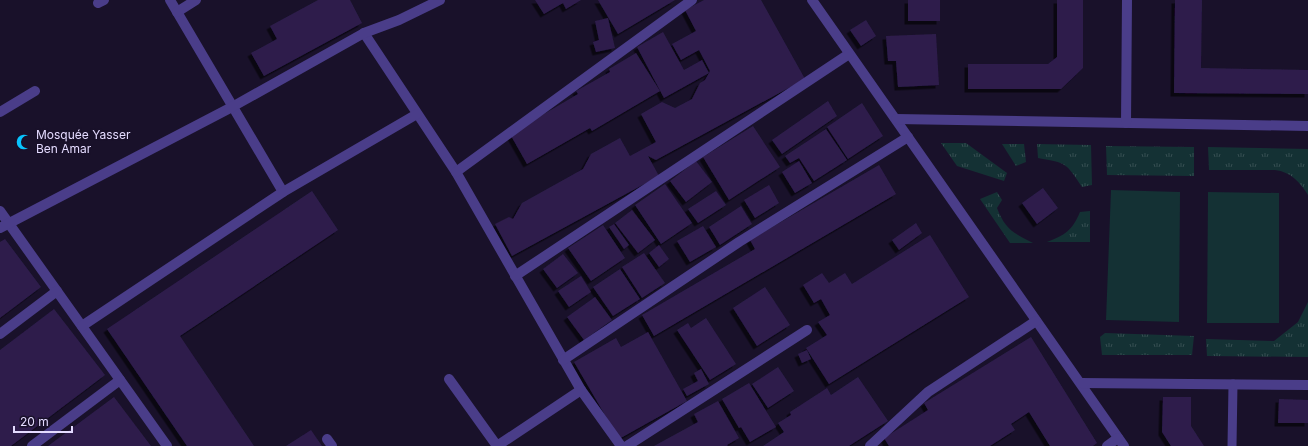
<svg xmlns="http://www.w3.org/2000/svg" width="1308" height="446" font-family="Inter,sans-serif">
<style>
.grass{fill:url(#grass-tufts)}
.green{fill:#143134}
.building{fill:#2d1d4b;filter:url(#shadow)}
.lines{fill:none;stroke-linecap:round;stroke-linejoin:round}
.service{stroke:#4a3d89;stroke-width:9}
.minor{stroke:#4a3d89;stroke-width:10}
.labels{text-anchor:middle;stroke-width:4;stroke-linejoin:round;paint-order:stroke}
.poi-label{font-size:12px;fill:#e4dbff;stroke:#19112a;text-anchor:start}
</style>
<defs>
<pattern id="grass-tufts" width="24" height="20" patternUnits="userSpaceOnUse"><rect width="24" height="20" fill="#143134"/><path d="M3 7l-1-3M5 7V3M7 7l1-3M15 17l-1-3M17 17v-4M19 17l1-3" fill="none" stroke="#364e52"/></pattern>
<filter id="shadow"><feDropShadow dx="-3.5" dy="3.5" stdDeviation="0" flood-color="#0009"/></filter>
</defs>
<rect width="100%" height="100%" fill="#19112a"/>
<g class="grass">
<polygon points="941,143 966,143 1007,173 1004,181 957,166"/>
<polygon points="1002,144 1024,144 1026,162 1016,166"/>
<path d="M1037 144 1091 145 1092 185 1082 187C1066 163 1067 163 1038 158Z"/>
<polygon points="1106,146 1194,147 1194,176 1107,175"/>
<path d="M1208 147 1308 149V195C1300 182 1291 172 1275 170H1209Z"/>
<path d="M997 192 1002 200 997 208C1005 229 1013 233 1033 243H1010L980 199Z"/>
<path d="M1090 211V242H1047C1065 235 1072 231 1080 212Z"/>
<polygon points="1308,302 1308,357 1207,356 1206,339 1274,341 1298,322"/>
<polygon points="1105,333 1194,336 1192,355 1102,355 1100,337"/>
</g>
<g class="green">
<polygon points="1111,190 1180,192 1179,322 1106,320"/>
<polygon points="1208,192 1279,193 1279,323 1207,323"/>
</g>
<g class="building">
<polygon points="318,0 350,0 362,23 264,76 251,53 277,39 270,26"/>
<polygon points="535,0 581,0 566,9 563,3 544,14"/>
<polygon points="598,0 675,0 618,34"/>
<polygon points="704,0 761,0 805,79 656,160 648,156 659,176 512,256 495,224 509,217 513,219 522,203 583,169 591,154 620,138 630,156 656,142 641,114 662,102 675,108 692,99 700,83 705,80 709,73 664,98 637,47 663,32 684,70 702,60 709,73 710,71 699,50 681,60 672,44 696,31 685,10"/>
<rect x="908" y="0" width="32" height="21"/>
<polygon points="1057,0 1083,0 1083,68 1061,89 968,89 968,64 1048,64 1057,57"/>
<polygon points="1175,0 1202,0 1201,68 1308,70 1308,94 1174,93"/>
<polygon points="608,18 615,48 596,52 593,42 599,40 595,21"/>
<polygon points="866,20 876,36 861,46 850,30"/>
<polygon points="936,34 939,85 898,87 896,61 888,61 886,36"/>
<polygon points="636,53 660,91 592,131 590,128 527,164 510,134 578,94 576,91 610,72 609,69"/>
<polygon points="828,101 837,116 782,154 772,140"/>
<polygon points="862,103 883,136 848,159 827,127"/>
<polygon points="753,126 780,167 729,200 703,157"/>
<polygon points="826,129 847,160 814,181 799,158 790,163 785,156"/>
<polygon points="696,161 712,182 686,202 670,181"/>
<polygon points="799,161 812,183 795,193 782,172"/>
<polygon points="879,165 896,194 654,336 642,315 755,249 750,240"/>
<polygon points="665,184 692,223 661,244 635,205"/>
<polygon points="769,185 779,203 755,218 744,200"/>
<polygon points="1043,188 1058,208 1037,224 1022,203"/>
<polygon points="312,191 338,230 180,336 254,446 187,446 107,329"/>
<polygon points="716,191 726,205 698,223 688,209"/>
<polygon points="741,206 752,224 720,245 709,227"/>
<polygon points="632,210 655,240 638,253 615,223"/>
<polygon points="916,223 922,233 899,250 892,240"/>
<polygon points="614,224 629,245 624,249 609,227"/>
<polygon points="603,225 625,258 591,281 568,248"/>
<polygon points="703,226 716,247 690,262 677,241"/>
<polygon points="930,235 969,297 829,384 806,348 827,335 818,322 830,315 821,299 814,303 803,285 822,273 829,283 845,273 852,284"/>
<polygon points="5,239 41,287 0,318 0,242"/>
<polygon points="659,245 669,259 659,267 649,253"/>
<polygon points="644,253 665,283 642,298 622,267"/>
<polygon points="563,254 578,273 557,288 543,269"/>
<polygon points="620,269 640,299 613,316 593,287"/>
<polygon points="581,276 591,292 569,307 558,291"/>
<polygon points="765,287 790,325 757,346 733,308"/>
<polygon points="595,297 612,320 584,340 567,317"/>
<polygon points="54,309 105,375 11,446 0,446 0,350"/>
<polygon points="706,318 736,364 710,380 677,330 688,323 691,328"/>
<polygon points="648,332 687,401 619,439 574,362 616,338 621,347"/>
<polygon points="1031,337 1097,443 1093,446 1050,446 1029,412 1011,424 1015,430 990,446 889,446 884,438 928,410 924,403"/>
<polygon points="807,350 811,359 802,363 798,354"/>
<polygon points="778,367 794,391 768,408 752,384"/>
<polygon points="701,369 709,384 687,396 683,389 698,381 694,373"/>
<polygon points="858,377 888,421 849,446 763,446 784,432 778,423 791,415 790,412 827,388 831,395"/>
<polygon points="749,383 776,427 750,442 741,427 739,428 722,399"/>
<polygon points="114,397 151,446 48,446"/>
<polygon points="1163,397 1191,397 1191,426 1204,446 1171,446 1162,432"/>
<polygon points="1279,399 1308,400 1308,423 1278,423"/>
<polygon points="718,401 739,438 727,445 728,446 654,446 698,422 694,414"/>
<polygon points="311,430 322,446 286,446"/>
</g>
<g class="lines">
<polyline class="service" points="1232,446 1233,384"/>
<g class="minor">
<polyline points="170,0 283,192"/>
<polyline points="812,0 1124,446"/>
<polyline points="98,3 104,0"/>
<polyline points="177,12 196,0"/>
<polyline points="364,33 456,172 581,390 621,446"/>
<polyline points="0,112 35,91"/>
<polyline points="896,119 1308,126"/>
<polyline points="1126,123 1127,0"/>
<polyline points="456,172 692,0"/>
<polyline points="0,211 167,446"/>
<polyline points="0,228 232,107 364,33 399,20 440,0"/>
<polyline points="515,276 849,54"/>
<polyline points="82,326 283,192 417,114"/>
<polyline points="0,334 57,291"/>
<polyline points="563,360 739,242 908,137"/>
<polyline points="449,379 497,446 581,390"/>
<polyline points="1081,383 1308,385"/>
<polyline points="327,439 332,446"/>
<polyline points="32,446 120,380"/>
<polyline points="627,446 807,330"/>
<polyline points="870,446 928,392 1036,321"/>
<polyline points="1107,446 1118,438"/>
</g>
</g>
<defs>
<symbol id="mosque-bare" viewBox="-9 -9 18 18"><path d="M3.5-4.9A6 6 0 1 0 3.5 4.9A5 5 0 1 1 3.5-4.9Z" fill="#08c3fd" stroke="#19112a" stroke-width="2.5" paint-order="stroke"/></symbol>
</defs>
<g fill-rule="evenodd">
<use href="#mosque-bare" x="13" y="131" width="22" height="22"/>
</g>
<g class="labels">
<g class="poi-label">
<text x="36" y="139">Mosquée Yasser<tspan x="36" dy="14">Ben Amar</tspan></text>
</g>
</g>
<path d="M14 426v6h58v-6" fill="none" stroke="#e4dbff" stroke-width="2"/>
<text x="20" y="426" font-size="12" fill="#e4dbff" stroke="#19112a" stroke-width="3" paint-order="stroke">20 m</text>
</svg>
